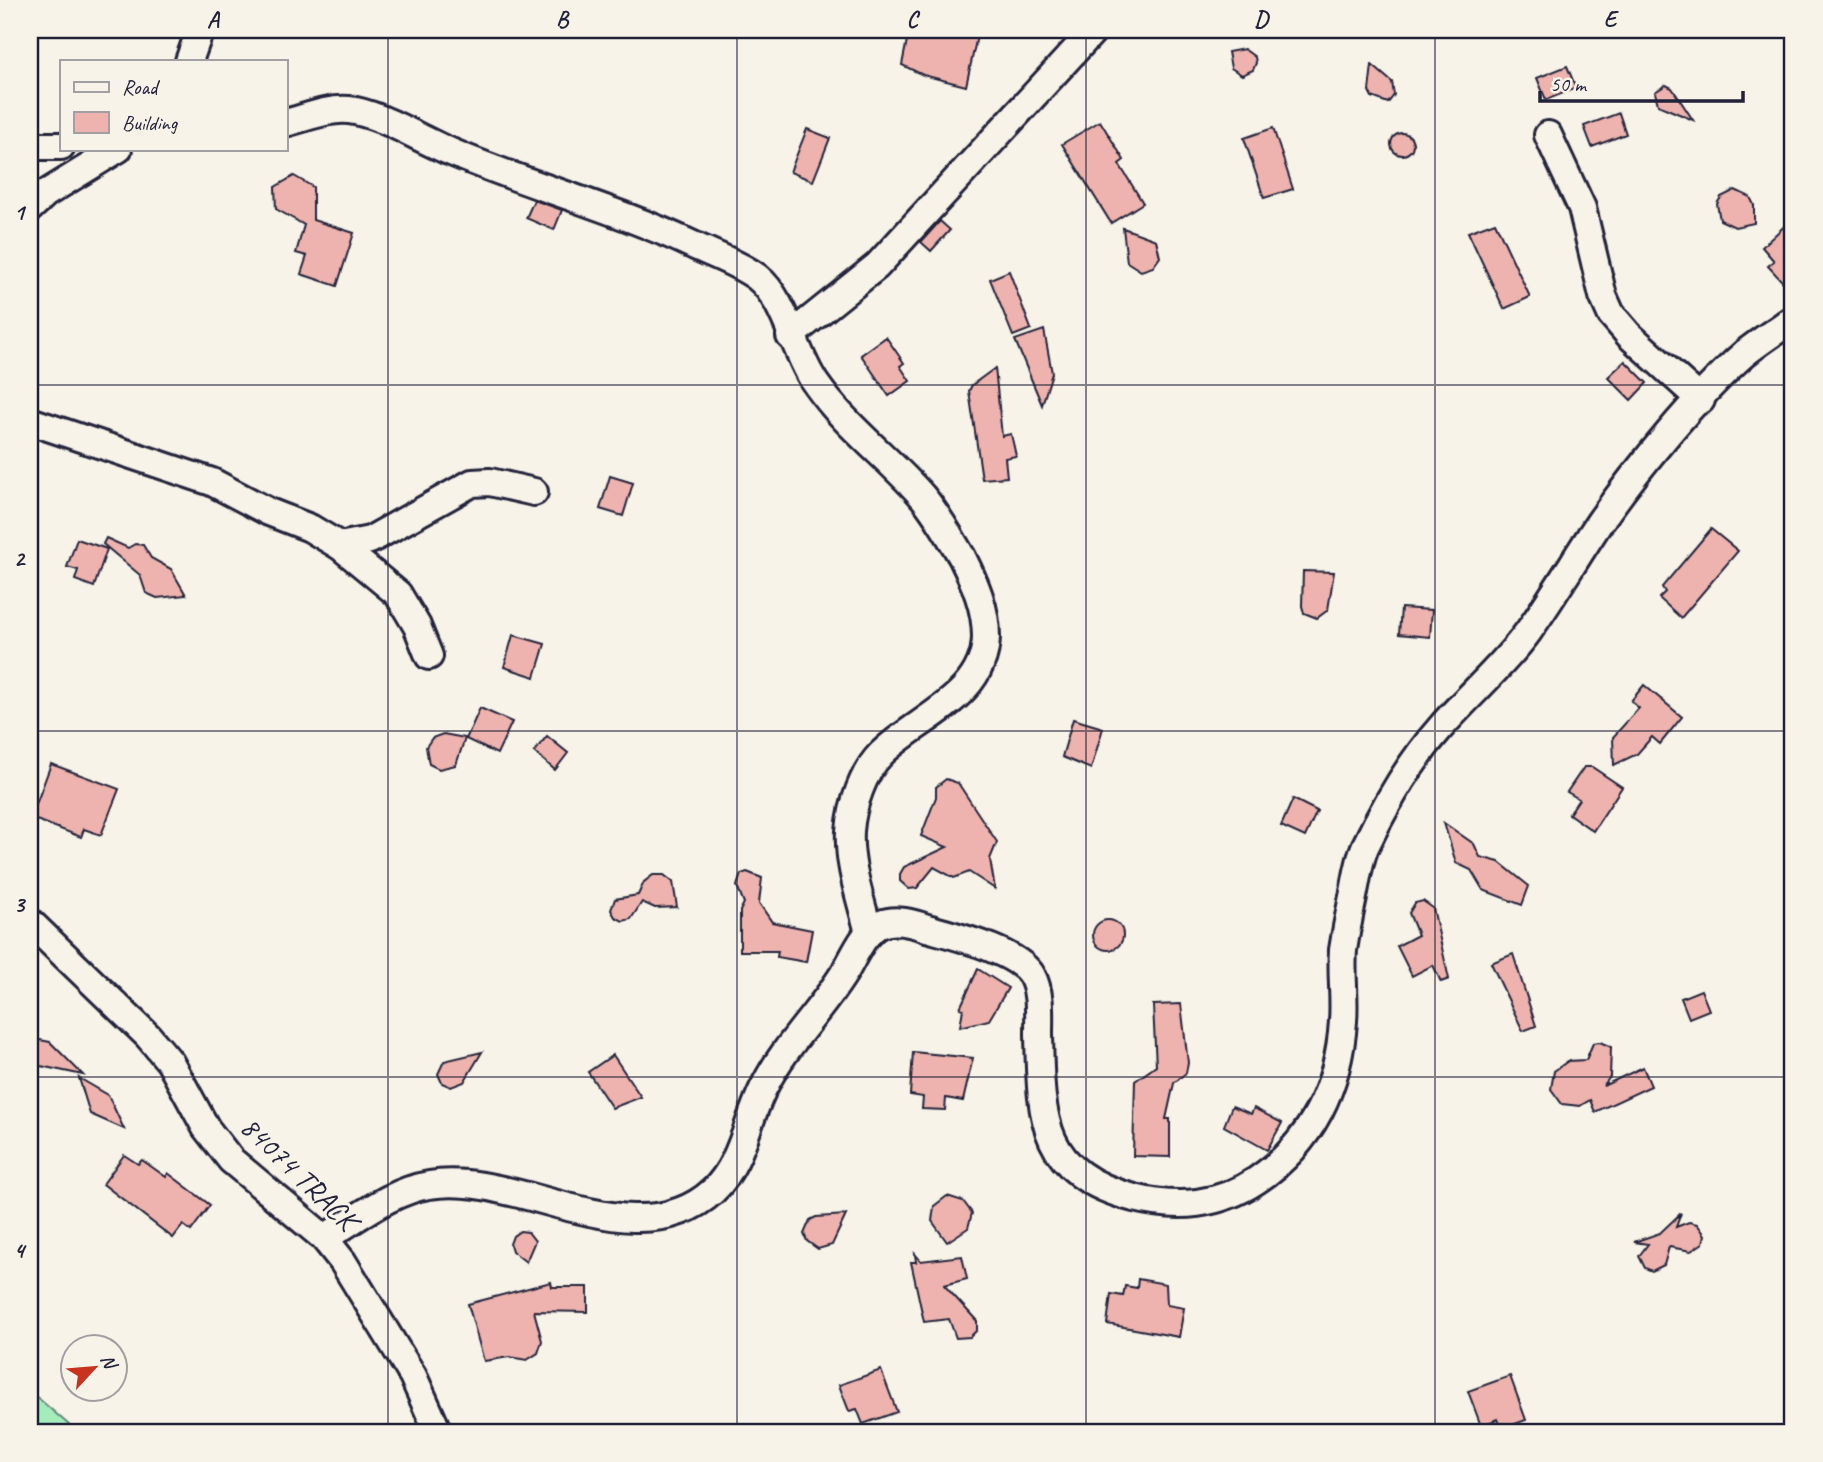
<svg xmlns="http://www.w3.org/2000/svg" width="1823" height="1462" font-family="Caveat,sans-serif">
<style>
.green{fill:#a4ecba;stroke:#63877a;stroke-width:2}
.building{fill:#eeb3ae;stroke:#22223b;stroke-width:2}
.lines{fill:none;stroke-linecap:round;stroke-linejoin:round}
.minor-casing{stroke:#22223b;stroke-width:32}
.minor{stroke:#f7f3e8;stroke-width:26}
.grid{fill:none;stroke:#22223b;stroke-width:2;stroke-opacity:0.55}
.labels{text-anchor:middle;stroke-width:6;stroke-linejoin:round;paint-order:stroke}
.street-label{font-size:30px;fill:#22223b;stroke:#f7f3e8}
.neatline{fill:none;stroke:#22223b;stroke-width:2.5}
.grid-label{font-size:23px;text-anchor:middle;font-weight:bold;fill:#22223b}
</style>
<rect width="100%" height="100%" fill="#f7f3e8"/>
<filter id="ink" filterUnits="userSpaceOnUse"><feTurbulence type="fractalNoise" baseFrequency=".0143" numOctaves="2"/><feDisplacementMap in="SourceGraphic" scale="14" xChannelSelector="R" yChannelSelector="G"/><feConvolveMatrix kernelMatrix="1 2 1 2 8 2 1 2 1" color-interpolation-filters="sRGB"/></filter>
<g filter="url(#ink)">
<polygon class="green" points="30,1391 77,1432 30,1432"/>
<g class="building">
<polygon points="909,30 951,30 977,36 966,86 923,75 902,65"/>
<polygon points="1244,49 1255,57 1256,63 1253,70 1242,75 1231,68 1228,52"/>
<polygon points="1372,65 1392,82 1394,95 1388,103 1372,97 1369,91"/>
<polygon points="1567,66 1576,88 1546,100 1537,78"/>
<polygon points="1666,85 1672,88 1693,120 1658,105 1655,92"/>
<polygon points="1619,113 1626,134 1592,147 1584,126"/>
<polygon points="1100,121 1124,160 1119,164 1143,203 1111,223 1062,144"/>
<polygon points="1273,128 1293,189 1264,198 1244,138"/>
<polygon points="807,129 830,138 813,181 790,172"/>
<circle cx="1402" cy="144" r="11"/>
<polygon points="294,176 313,187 313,220 354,233 337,286 301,274 307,256 296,253 304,225 276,209 275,187"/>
<polygon points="1735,190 1750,197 1754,205 1754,223 1735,227 1720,220 1717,204 1721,197"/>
<polygon points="534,200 562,210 554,230 526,218"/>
<polygon points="1793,218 1793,293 1768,266 1774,261 1762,247"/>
<polygon points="940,221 950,230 931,251 921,242"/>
<polygon points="1495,222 1530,297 1504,309 1468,232"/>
<polygon points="1123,228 1156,240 1160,257 1153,267 1141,271 1127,262"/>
<polygon points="1009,271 1031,329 1013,336 990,279"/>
<polygon points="1044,330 1052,373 1042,405 1015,340"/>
<polygon points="886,337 904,363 900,366 910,381 889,396 861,355"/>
<polygon points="1625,361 1647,383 1631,400 1608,377"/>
<polygon points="995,368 1002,436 1011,434 1016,456 1005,458 1007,477 982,479 969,391 972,385"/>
<polygon points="610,476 633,483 623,516 600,509"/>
<polygon points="1711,529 1738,551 1681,618 1659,598 1665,592 1662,587"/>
<polygon points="106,538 128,548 135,544 143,545 151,558 171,569 186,595 157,598 146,593 140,575 103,544"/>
<polygon points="77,539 107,549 94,587 75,580 78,570 67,567"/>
<polygon points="1303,571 1334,572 1328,610 1317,618 1304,613 1302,606"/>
<polygon points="1401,608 1432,610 1430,637 1399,634"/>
<polygon points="513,635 545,644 535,677 504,667"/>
<polygon points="1644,685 1682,717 1660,744 1652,737 1637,754 1614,765 1613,737 1639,708 1631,701"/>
<polygon points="480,708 512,722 497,754 466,739"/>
<polygon points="1073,719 1103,728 1091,769 1062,757"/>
<polygon points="443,734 465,738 456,765 439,769 429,764 426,747 432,738"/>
<polygon points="547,736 568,753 555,770 534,752"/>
<polygon points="51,764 119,789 101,835 84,829 81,837 31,818"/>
<polygon points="1584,767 1592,767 1622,787 1593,831 1569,814 1579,799 1567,792"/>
<polygon points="946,779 958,783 997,842 990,859 995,889 969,872 954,878 934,867 917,888 909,889 900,881 900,874 904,867 947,847 921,836 936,797 936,787"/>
<polygon points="1293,799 1317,811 1305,837 1281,826"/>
<polygon points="1444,823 1474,844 1480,857 1499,862 1529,886 1522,905 1483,890 1471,870 1456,863"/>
<polygon points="747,872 762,878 759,903 772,922 812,930 806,962 777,957 778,951 740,951 740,911 744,903 737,886 741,874"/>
<polygon points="653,875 664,875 673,882 677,907 655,908 642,902 631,919 623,921 615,917 611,910 615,899 638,895 644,882"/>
<polygon points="1423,901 1433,908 1449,979 1441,982 1433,965 1412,976 1397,946 1418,935 1409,913 1415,903"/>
<circle cx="1108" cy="935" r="15"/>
<polygon points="1513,954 1536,1026 1523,1031 1491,963"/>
<polygon points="978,969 1008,988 989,1020 960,1027 963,1009 960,1008"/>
<polygon points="1701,990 1709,1010 1689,1018 1681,998"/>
<polygon points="1181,1004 1188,1063 1186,1073 1174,1083 1166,1119 1170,1119 1170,1157 1133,1156 1135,1081 1156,1066 1153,1005"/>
<polygon points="40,1040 50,1042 83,1075 36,1065 30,1056 32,1046"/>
<polygon points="1600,1042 1611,1047 1610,1077 1603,1086 1643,1067 1651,1086 1595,1112 1590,1100 1580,1106 1562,1104 1551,1089 1554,1071 1568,1061 1586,1060 1593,1043"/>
<polygon points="482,1052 464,1082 451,1087 442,1083 438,1074 444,1061"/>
<polygon points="913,1052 973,1058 963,1101 946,1098 945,1110 922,1109 923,1097 910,1095"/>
<polygon points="613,1055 641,1097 612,1108 588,1072"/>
<polygon points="79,1078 108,1095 124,1129 90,1114"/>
<polygon points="1232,1106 1251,1114 1254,1108 1282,1123 1267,1150 1224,1126"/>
<polygon points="124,1155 138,1164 142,1160 166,1177 168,1173 210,1205 191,1231 183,1225 173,1238 103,1184"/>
<polygon points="947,1196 963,1201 972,1213 968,1228 947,1242 932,1221 934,1206"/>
<polygon points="1681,1213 1676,1227 1689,1222 1697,1224 1705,1235 1703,1243 1691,1251 1669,1247 1664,1265 1652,1271 1645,1268 1639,1256 1648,1244 1634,1242 1660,1233"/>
<polygon points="846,1215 832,1245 818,1249 807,1241 804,1234 810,1220 816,1217"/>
<polygon points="520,1231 528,1232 535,1241 526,1262 512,1251 510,1244 513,1236"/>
<polygon points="915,1254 921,1261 962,1256 967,1279 944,1285 977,1321 977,1330 970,1337 956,1338 949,1319 924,1322 911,1262 916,1262"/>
<polygon points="1138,1279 1166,1284 1167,1305 1184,1308 1179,1337 1107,1324 1111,1294 1123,1296 1125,1286 1137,1288"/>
<polygon points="551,1282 552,1287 588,1287 588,1312 534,1311 542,1341 538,1353 527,1360 509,1357 484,1361 468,1304"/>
<polygon points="881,1370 897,1412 863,1424 857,1409 849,1411 839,1385"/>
<polygon points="1510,1376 1526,1420 1501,1429 1497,1419 1481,1426 1468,1391"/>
</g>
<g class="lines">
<defs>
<g id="minor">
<polyline points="189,61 200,30"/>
<path d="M285 123C306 118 327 108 349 110 379 113 421 140 451 152 531 186 615 208 693 245 714 255 738 263 757 277 786 300 794 353 816 384 846 427 889 458 923 497 938 515 950 537 962 557 975 583 986 608 986 637 985 697 917 718 881 754 863 772 852 805 850 831 848 865 861 900 869 933"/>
<polyline points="1548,135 1582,208 1603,296 1611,314 1629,335 1701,400"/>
<polyline points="30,146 61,146"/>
<polyline points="30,208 45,194 118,149"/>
<polyline points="790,336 877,266 1094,30"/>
<polyline points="30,421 212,482 269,512 310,528 340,546 398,594 417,626 429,656"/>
<polyline points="340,546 370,540 472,483 490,482 534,492"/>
<polyline points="30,922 148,1036 170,1062 206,1128 231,1160 324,1238 343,1262 413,1376 438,1432"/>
<path d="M324 1238C357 1219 391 1191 429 1185 516 1169 636 1262 713 1191 742 1164 747 1119 765 1085 786 1043 822 1010 846 970 855 955 864 931 881 924 896 918 913 923 927 928 955 936 1018 951 1032 976 1041 993 1039 1015 1039 1034 1041 1117 1039 1173 1134 1198 1178 1209 1218 1206 1257 1180 1312 1143 1339 1086 1343 1021 1345 997 1341 974 1343 950 1346 931 1350 911 1354 892 1357 877 1359 861 1365 847 1385 805 1410 762 1441 727 1469 695 1503 666 1528 632 1553 597 1575 559 1599 523 1636 470 1697 395 1745 353 1760 341 1777 330 1793 319"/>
</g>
</defs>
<use href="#minor" class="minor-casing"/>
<use href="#minor" class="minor"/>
</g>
</g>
<path class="grid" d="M388 30V1432M737 30V1432M1086 30V1432M1435 30V1432M30 385H1793M30 731H1793M30 1077H1793"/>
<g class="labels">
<g class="street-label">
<text transform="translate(299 1173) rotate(44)" y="10">84074 TRACK</text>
</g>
</g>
<rect width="1823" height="1462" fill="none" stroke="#f7f3e8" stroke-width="77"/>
<rect x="60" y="60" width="228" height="91" fill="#f7f3e8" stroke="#a29fa3" stroke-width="2"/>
<rect x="74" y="82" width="35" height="10" fill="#f7f3e8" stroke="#a29fa3" stroke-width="2"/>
<text x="122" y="94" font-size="21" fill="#22223b">Road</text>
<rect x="74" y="112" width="35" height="21" fill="#eeb3ae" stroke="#a29fa3" stroke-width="2"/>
<text x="122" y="130" font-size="21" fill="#22223b">Building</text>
<g transform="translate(94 1368) rotate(64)"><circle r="33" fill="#f7f3e8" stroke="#a29fa3" stroke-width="2"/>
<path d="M0-5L12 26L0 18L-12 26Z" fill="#c8321e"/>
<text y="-10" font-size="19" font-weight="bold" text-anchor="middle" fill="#22223b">N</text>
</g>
<path d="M1540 91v10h203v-10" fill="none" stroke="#22223b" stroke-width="3.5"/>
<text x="1550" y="91" font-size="21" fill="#22223b" stroke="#f7f3e8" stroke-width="5" paint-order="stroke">50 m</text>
<rect x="38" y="38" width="1746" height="1386" class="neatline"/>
<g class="grid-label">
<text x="213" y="27">A</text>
<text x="562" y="27">B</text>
<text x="912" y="27">C</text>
<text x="1261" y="27">D</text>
<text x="1610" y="27">E</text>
<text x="19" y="220">1</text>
<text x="19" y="566">2</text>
<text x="19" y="912">3</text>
<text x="19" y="1258">4</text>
</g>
</svg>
